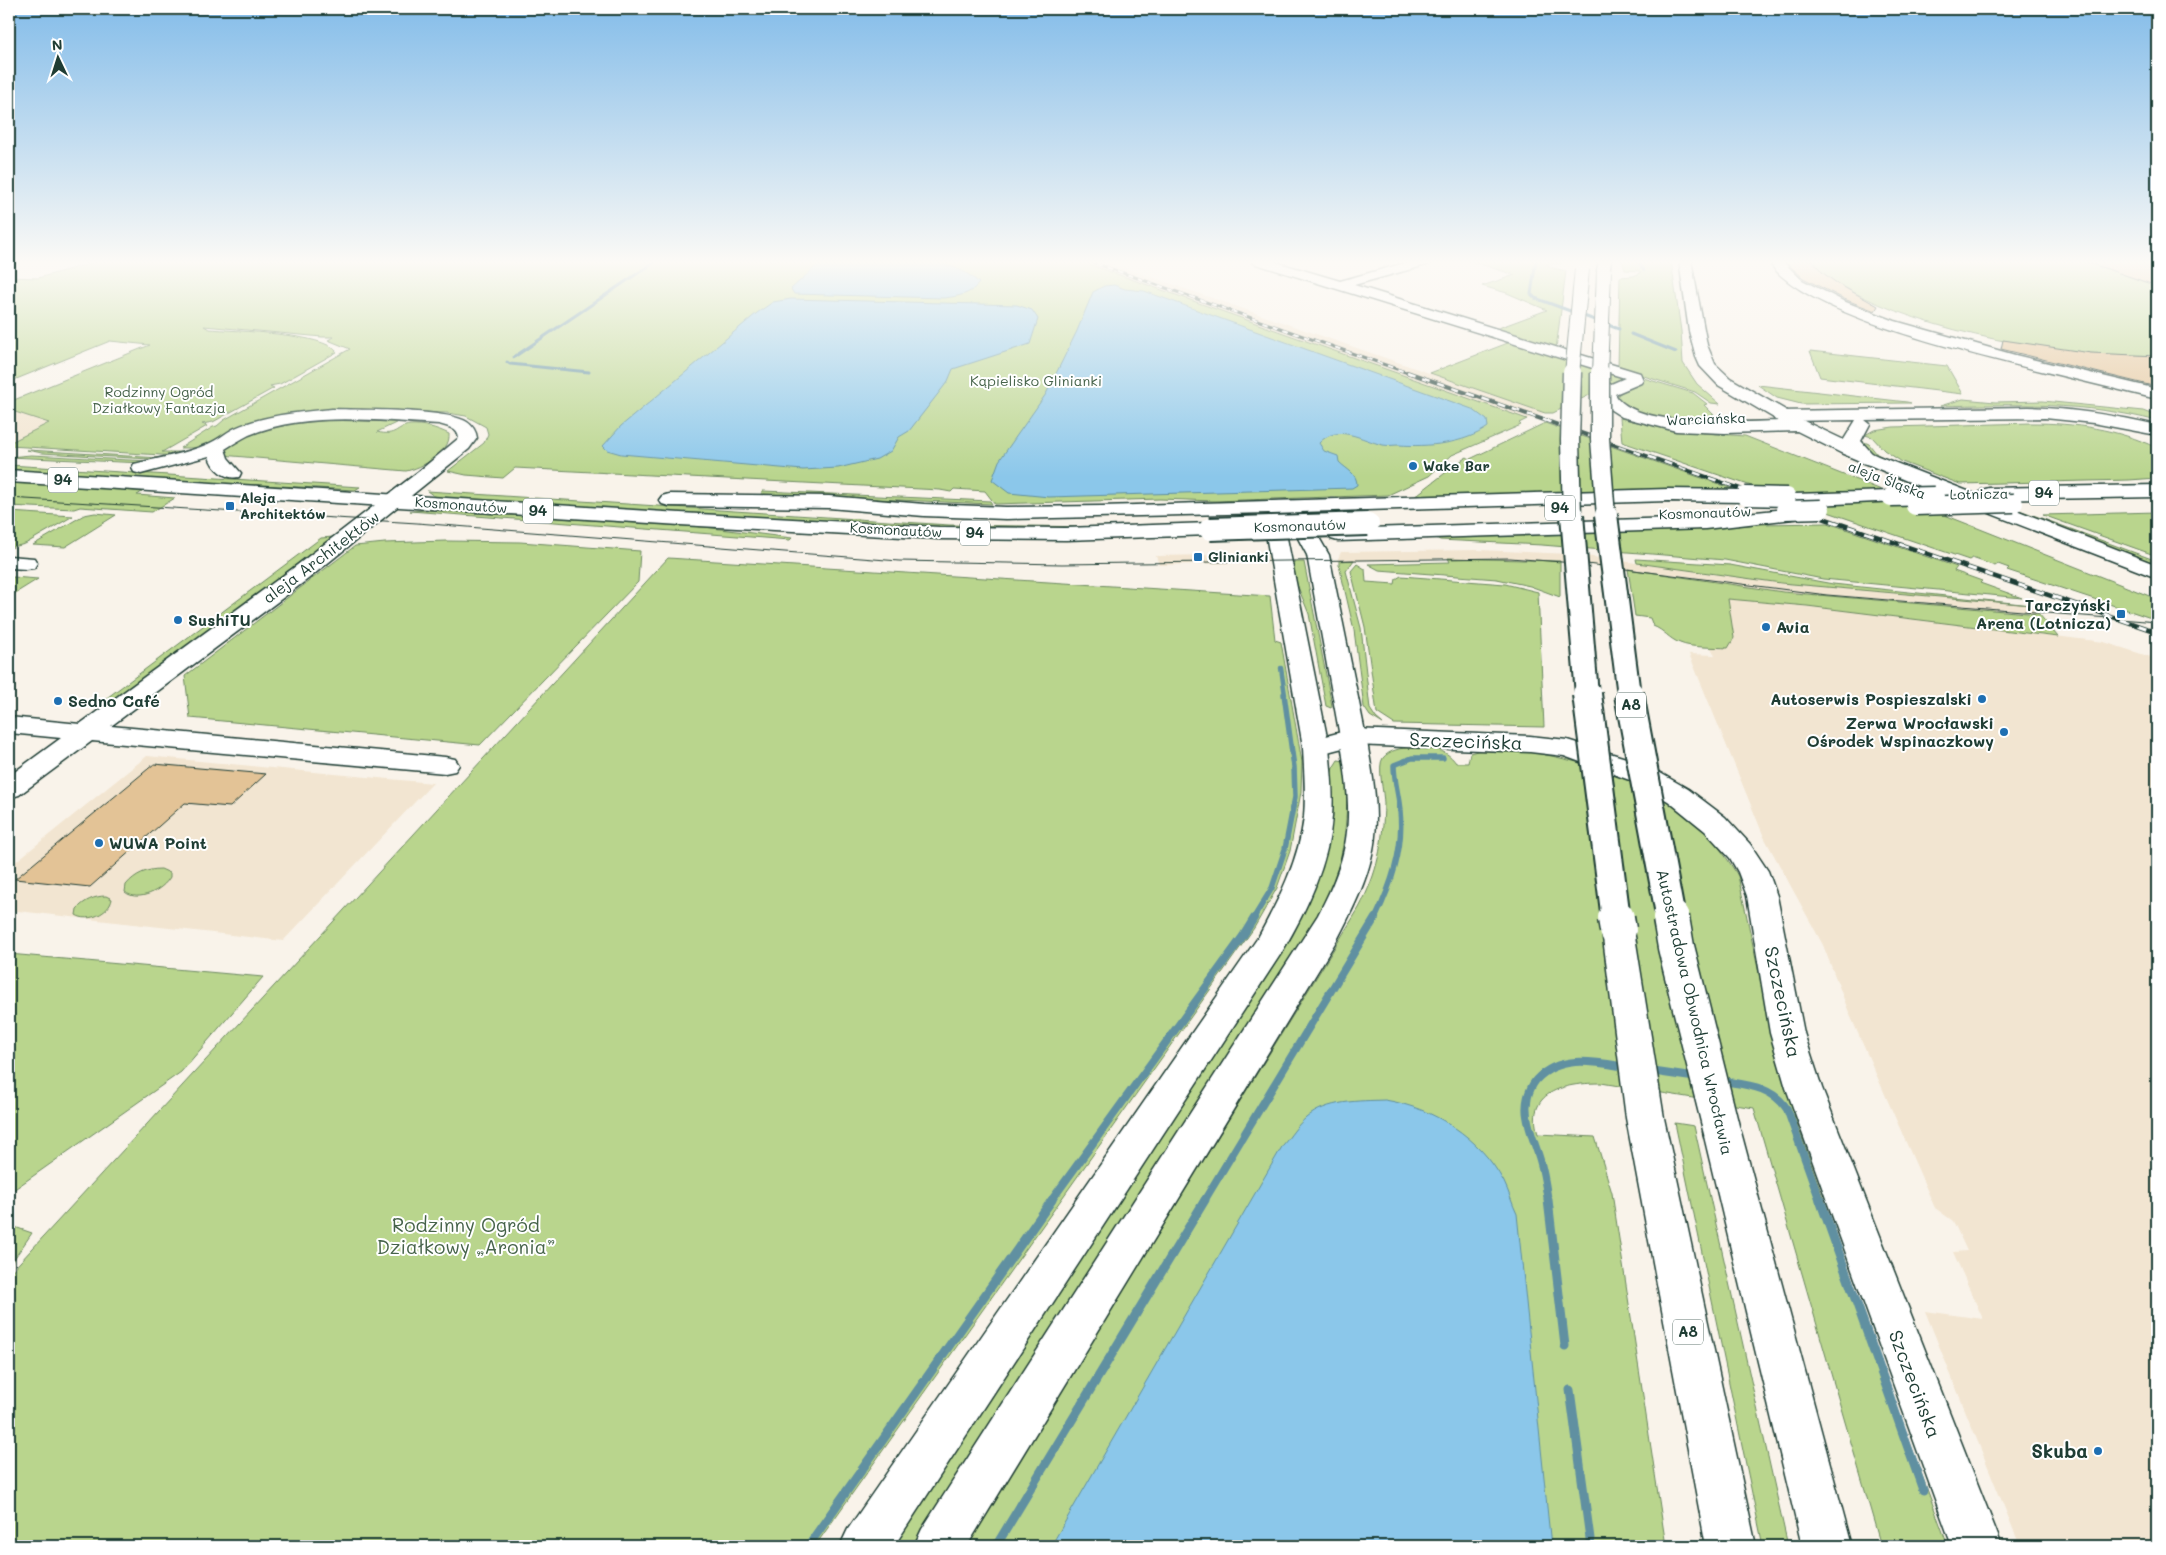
<svg xmlns="http://www.w3.org/2000/svg" width="2166" height="1555" font-family="Mali,sans-serif">
<style>
.built{fill:#f2e5d1}
.green{fill:#b9d58d;stroke:#6c8960}
.water{fill:#8bc7ea;stroke:#6090a1}
.lines{fill:none;stroke-linecap:round;stroke-linejoin:round}
.stream-far4{stroke:#6090a1;stroke-width:3}
.stream-far3{stroke:#6090a1;stroke-width:4.5}
.stream-far2{stroke:#6090a1;stroke-width:5.5}
.stream-far1{stroke:#6090a1;stroke-width:8}
.stream{stroke:#6090a1;stroke-width:9}
.building{fill:#e3c396;stroke:#1f3d34}
.minor-casing{stroke:#1f3d34;stroke-width:3}
.major-casing{stroke:#1f3d34;stroke-width:3}
.highway-casing{stroke:#1f3d34;stroke-width:3}
.minor{fill:#fff;fill-rule:evenodd}
.major{fill:#fff;fill-rule:evenodd}
.highway{fill:#fff;fill-rule:evenodd}
.tram{stroke:#1f3d34;stroke-width:1}
.rail-far2-casing{stroke:#1f3d34;stroke-width:3}
.rail-far1-casing{stroke:#1f3d34;stroke-width:4}
.rail-casing{stroke:#1f3d34;stroke-width:4.5}
.rail-far2{stroke:#fff;stroke-width:2;stroke-dasharray:5.5;stroke-linecap:butt}
.rail-far1{stroke:#fff;stroke-width:2.5;stroke-dasharray:8;stroke-linecap:butt}
.rail{stroke:#fff;stroke-width:3;stroke-dasharray:9;stroke-linecap:butt}
.major-bridge-far1-casing{stroke:#1f3d34;stroke-width:21;stroke-linecap:butt}
.major-bridge-casing{stroke:#1f3d34;stroke-width:26;stroke-linecap:butt}
.highway-bridge-far4-casing{stroke:#1f3d34;stroke-width:16;stroke-linecap:butt}
.highway-bridge-far3-casing{stroke:#1f3d34;stroke-width:21;stroke-linecap:butt}
.highway-bridge-far2-casing{stroke:#1f3d34;stroke-width:26;stroke-linecap:butt}
.highway-bridge-far1-casing{stroke:#1f3d34;stroke-width:32;stroke-linecap:butt}
.highway-bridge-casing{stroke:#1f3d34;stroke-width:39;stroke-linecap:butt}
.major-bridge-far1{stroke:#fff;stroke-width:18}
.major-bridge{stroke:#fff;stroke-width:22}
.highway-bridge-far4{stroke:#fff;stroke-width:14}
.highway-bridge-far3{stroke:#fff;stroke-width:18}
.highway-bridge-far2{stroke:#fff;stroke-width:22}
.highway-bridge-far1{stroke:#fff;stroke-width:28}
.highway-bridge{stroke:#fff;stroke-width:36}
.poi-dot{fill:#1f6fb2;stroke:#fff;stroke-width:2}
.labels{text-anchor:middle;stroke-width:4;stroke-linejoin:round;paint-order:stroke}
.far-park-label{font-size:14px;fill:#46634a;stroke:#fff}
.far-street-label{font-size:14px;fill:#1f3d34;stroke:#fff}
.far-poi-label{font-size:14px;font-weight:bold;fill:#1f3d34;stroke:#fff;text-anchor:start}
.shield{fill:#fff;stroke:#627771;stroke-width:1}
.shield-label{font-size:15px;font-weight:bold;fill:#1f3d34}
.street-label{font-size:16px;fill:#1f3d34;stroke:#fff}
.poi-label{font-size:16px;font-weight:bold;fill:#1f3d34;stroke:#fff;text-anchor:start}
.near-street-label{font-size:19px;fill:#1f3d34;stroke:#fff}
.near-park-label{font-size:19px;fill:#46634a;stroke:#fff}
.near-poi-label{font-size:19px;font-weight:bold;fill:#1f3d34;stroke:#fff;text-anchor:end}
</style>
<rect width="100%" height="100%" fill="#f9f3ea"/>
<filter id="ink" filterUnits="userSpaceOnUse"><feTurbulence type="fractalNoise" baseFrequency=".02" numOctaves="2"/><feDisplacementMap in="SourceGraphic" scale="10" xChannelSelector="R" yChannelSelector="G"/><feConvolveMatrix kernelMatrix="1 2 1 2 8 2 1 2 1" color-interpolation-filters="sRGB"/></filter>
<g filter="url(#ink)">
<g class="built">
<polygon points="1077,260 1102,260 1545,413 1527,419"/>
<polygon points="9,410 50,423 9,443"/>
<polygon points="1478,550 1571,554 1781,583 2031,605 2039,614 1783,592 1560,561 1472,558 1337,561 1341,552"/>
<polygon points="1267,554 1273,562 1159,565 1156,556"/>
<polygon points="1692,595 1807,606 2104,642 2157,659 2157,1546 2020,1546 1925,1311 1983,1319 1953,1252 1967,1251 1953,1221 1935,1208 1850,1015 1823,945 1764,837 1689,654 1715,655 1711,648 1714,647"/>
<polygon points="147,756 356,776 433,783 283,941 9,910 9,867"/>
</g>
<g class="green">
<path d="M103 260H1077L1527 419 1519 423 1521 425 1452 455 1429 476 1388 495 1214 501 1160 499 995 504 985 491 954 489 951 492 940 490 515 468 503 478 466 475 448 471 484 443 488 434 486 427 466 416 447 413 339 409 283 415 228 433 199 448H180L213 427 217 426 224 420 350 349 328 340 334 337H322L204 326 209 329C234 331 325 333 337 352L280 384 270 386 274 388 213 422 202 424 207 426 162 452H188L179 456 9 446V443L49 423 9 410V402L150 345 110 341 9 382V277L38 278Z"/>
<polygon points="1467,260 1561,260 1561,264 1546,264 1553,268 1566,271 1556,349 1493,330 1547,310 1507,293 1482,286 1515,275"/>
<polygon points="1622,260 1671,260 1681,331 1683,363 1697,384 1720,404 1711,403 1695,392 1618,368 1620,277 1633,276 1641,273 1640,271 1625,270"/>
<path d="M1815 260H2074L2105 268 2157 286V356C2063 357 1927 334 1844 287 1834 282 1816 272 1815 260Z"/>
<polygon points="1513,341 1626,377 1553,413 1545,413 1430,373"/>
<polygon points="1810,351 1947,366 1963,394 1820,377"/>
<polygon points="1640,377 1693,393 1707,404 1704,405 1715,416 1672,419 1652,416 1629,409 1618,399 1618,395"/>
<polygon points="1758,385 1907,402 1911,403 1801,404 1777,398"/>
<path d="M1963 399 1995 402 2043 401 2144 411 2157 416V421C2085 402 2014 404 1940 406Z"/>
<path d="M341 418 398 422 377 432C397 437 395 427 410 425 423 424 437 428 449 434 451 453 421 468 406 471L222 455 226 446 234 440 288 422Z"/>
<polygon points="1620,418 1676,431 1745,436 2157,599 2157,620 2007,570 2009,568 1998,564 1995,566 1972,558 1969,560 1622,442"/>
<polygon points="1545,423 1733,489 1414,497 1462,460 1467,457 1470,459"/>
<path d="M2031 423C2074 423 2118 429 2157 448V478L2129 480 1960 484 1902 462 1884 450 1872 437 1865 435 1874 430 1893 427Z"/>
<polygon points="1862,441 1869,444 1877,454 1898,465 2157,561 2157,564 2137,557 1874,456 1864,446"/>
<polygon points="27,450 29,450 177,459 150,459 42,453"/>
<polygon points="31,455 148,461 143,463 9,457"/>
<polygon points="9,465 360,487 355,490 261,485 190,484 9,472"/>
<polygon points="9,480 96,486 142,492 137,495 175,498 152,512 80,507 74,509 9,506"/>
<polygon points="427,491 949,525 1100,527 1061,530 904,527 447,499 434,496"/>
<polygon points="763,491 990,501 992,504 761,494"/>
<polygon points="429,510 704,527 792,538 790,540 410,511"/>
<polygon points="9,512 73,516 25,544 9,548"/>
<polygon points="2157,512 2157,556 2043,515"/>
<polygon points="95,513 116,515 65,547 33,545 84,515"/>
<polygon points="1828,523 1957,567 1954,571 1982,581 1980,583 2022,598 1823,579 1725,560 1542,545 1440,540 1434,537 1705,528 1761,524"/>
<polygon points="333,537 107,706 96,706 321,538"/>
<polygon points="446,541 520,542 640,551 638,582 480,745 190,718 185,676 355,546 385,543"/>
<polygon points="668,558 1270,596 1275,640 1281,642 1302,762 1301,792 1290,851 1277,888 1254,928 815,1546 9,1546 9,1274"/>
<polygon points="1448,558 1560,561 1560,597 1530,586 1497,579 1379,570 1368,564 1450,562"/>
<polygon points="1636,559 1730,565 1833,584 2031,605 1781,583 1637,563"/>
<polygon points="1354,560 1346,571 1361,628 1370,709 1376,718 1383,724 1370,716 1364,707 1354,630 1339,565 1339,561"/>
<polygon points="1292,562 1304,562 1332,706 1331,708 1326,706 1309,614 1296,582"/>
<polygon points="1357,564 1365,569 1366,582 1395,584 1396,579 1401,576 1505,584 1538,592 1544,727 1394,724 1377,713 1365,627 1351,571"/>
<path d="M1628 569 1783 592 2039 614 2058 637 1807 606 1728 599 1734 638 1728 648C1715 647 1691 648 1680 643 1669 639 1664 630 1653 626L1650 618 1635 616Z"/>
<polygon points="13,577 38,579 9,597 9,580"/>
<path d="M1411 747C1428 748 1445 747 1456 763H1468L1470 753C1510 738 1628 772 1663 796 1696 818 1718 842 1738 876L1773 1038 1791 1095 1794 1115 1906 1432 1948 1546H1881L1754 1108 1601 1083C1570 1083 1524 1089 1538 1134L1595 1137 1612 1193 1666 1546H966L1359 908C1378 872 1383 844 1384 804 1384 793 1377 766 1383 758 1389 750 1402 748 1411 747Z"/>
<path d="M1338 760 1345 761C1350 812 1345 865 1322 911 1307 940 1288 967 1272 994L916 1546H886L1270 967 1333 768Z"/>
<path d="M161 869 170 873V877C163 890 138 903 125 892L126 885C135 874 147 869 161 869Z"/>
<path d="M106 896 112 899C110 913 88 923 76 915L77 909C84 901 94 896 106 896Z"/>
<polygon points="9,954 263,977 181,1072 9,1193"/>
<polygon points="1675,1123 1694,1126 1788,1546 1763,1546"/>
<polygon points="9,1225 32,1233 9,1266"/>
</g>
<g class="water">
<path d="M823 260C866 260 948 250 979 283 970 295 959 296 944 298L794 294 791 289Z"/>
<path d="M1114 285 1125 289 1144 291 1472 409 1487 420 1488 427C1464 444 1428 447 1399 445 1394 445 1388 446 1383 445 1361 440 1338 423 1319 443L1324 451 1338 456 1339 462C1347 470 1357 473 1357 485L1352 488 1049 497 1009 493 992 480 999 461 1046 394 1077 331 1093 292 1104 286Z"/>
<polygon points="791,299 1017,305 1032,310 1038,319 1030,344 953,369 948,381 909,431 899,437 891,451 877,459 838,468 803,470 621,454 607,450 603,446 621,426 757,313 773,302"/>
<path d="M1385 1100C1434 1108 1480 1137 1504 1182 1509 1192 1512 1204 1517 1214L1551 1546H1051L1283 1145C1290 1137 1297 1125 1306 1118 1327 1100 1359 1101 1385 1100Z"/>
</g>
<g class="lines">
<g class="stream-far4">
<polyline points="1536,260 1531,294 1535,298 1619,329"/>
<polyline points="1637,260 1644,270"/>
<polyline points="1631,334 1676,352"/>
<polyline points="514,357 653,263 651,260"/>
<polyline points="507,362 510,364 589,372"/>
</g>
<polyline class="stream-far3" points="1281,668 1285,695"/>
<g class="stream-far2">
<polyline points="1253,919 1272,888 1285,849 1295,797 1294,767 1284,694"/>
<path d="M1375 919C1391 885 1404 850 1400 811 1399 796 1394 781 1394 765L1412 758H1443"/>
</g>
<g class="stream-far1">
<polyline points="1650,1071 1698,1078"/>
<path d="M1722 1081C1747 1085 1772 1086 1787 1109L1820 1201"/>
<polyline points="1051,1201 1243,936 1254,918"/>
<polyline points="1204,1201 1375,918"/>
<path d="M1548 1201C1546 1188 1544 1173 1540 1160 1536 1146 1529 1131 1527 1116 1525 1104 1528 1090 1536 1080 1560 1054 1595 1062 1626 1067"/>
</g>
<g class="stream">
<polyline points="1548,1200 1565,1346"/>
<polyline points="1820,1200 1923,1490"/>
<polyline points="1570,1390 1591,1546"/>
<polyline points="808,1546 1052,1200"/>
<polyline points="996,1546 1205,1200"/>
</g>
</g>
<g class="building">
<polygon points="1783,260 1812,260 1823,273 1838,284 1878,306 1875,311 1844,299 1803,278"/>
<polygon points="2091,260 2157,260 2157,286 2090,263"/>
<polygon points="2003,340 2091,353 2157,356 2157,387 2001,349"/>
<polygon points="154,764 266,774 230,807 185,803 90,887 15,879"/>
</g>
<g class="lines">
<defs>
<g id="minor">
<path d="M1251 260H1269L1340 281 1416 260H1435L1433 263 1354 285 1640 373 1643 380 1641 383 1615 394C1633 429 1744 422 1779 421L1718 385 1700 366 1696 357 1689 331 1679 260H1691L1707 345 1715 364 1730 378 1806 422 1878 456 2157 565V578L1914 484 1841 453 1797 431 1725 433 1676 431 1622 417 1605 406 1599 394 1602 388 1625 378 1253 263Z"/>
<path d="M1768 260H1781L1802 280 1843 301 1895 321 2015 355 2157 389V399C2123 391 2088 382 2054 374 1990 358 1800 316 1768 260Z"/>
<path d="M332 409C359 410 448 409 467 422 473 426 476 431 477 438L469 449 308 579 111 726 445 757 455 759 459 765 455 771 445 773 92 741 19 795 9 798V776L61 738 9 733V717L80 724 292 569 418 472 459 438C458 428 448 427 439 424 377 421 309 411 249 435 241 439 233 444 225 449L228 458 241 473 239 477C226 480 212 469 209 456L141 474 134 472 132 468 134 464C159 458 185 454 208 444 218 440 225 433 235 428 264 415 301 412 332 409Z"/>
<polygon points="9,556 34,558 37,563 34,568 26,569 9,568"/>
<polygon points="1353,729 1530,736 1567,740 1626,758 1655,770 1688,789 1725,817 1750,844 1768,871 1777,896 1804,1033 1822,1088 2002,1546 1952,1546 1786,1088 1770,1033 1747,896 1738,872 1730,858 1705,831 1668,801 1635,782 1564,756 1530,752 1354,745 1316,755 1307,753 1303,747 1307,741"/>
</g>
<g id="major">
<path d="M2029 407C2073 409 2115 415 2157 425V435L2093 423 2045 418 1865 420 1870 424 1861 441 1878 460 1876 464C1859 468 1851 453 1843 441L1856 420 1781 421 1775 420 1772 416 1775 412 1781 411Z"/>
<polygon points="9,470 680,513 939,527 1066,528 1210,523 1217,525 1220,529 1217,533 1210,535 1066,540 939,539 680,525 9,482"/>
<polygon points="2157,485 2157,497 1989,500 1982,498 1979,494 1982,490 1989,488"/>
<polygon points="1668,489 1745,490 1752,492 1755,496 1752,500 1745,502 1668,501 1301,512 1310,522 1329,555 1366,737 1362,743 1353,745 1344,743 1340,737 1307,555 1291,525 1286,520 1284,523 1329,747 1325,753 1316,755 1307,753 1303,747 1264,523 1270,513 1006,519 924,516 829,508 669,506 662,504 659,500 662,496 669,494 829,496 924,504 1006,507 1102,506"/>
<polygon points="1891,491 1898,493 1901,497 1898,501 1794,506 1787,504 1784,500 1787,496 1794,494"/>
<polygon points="1795,508 1802,510 1805,514 1802,518 1705,529 1338,541 1331,539 1328,535 1331,531 1338,529 1705,517"/>
</g>
<g id="highway">
<polygon points="1599,260 1611,260 1609,274 1599,274 1597,271"/>
<path d="M1353 729 1362 731 1366 737C1383 827 1381 856 1338 938L967 1546H914L922 1529 1318 915C1355 846 1352 812 1340 737L1344 731Z"/>
<path d="M1316 739 1325 741 1329 747C1331 770 1334 793 1332 816 1329 864 1306 911 1282 952L894 1546H840L848 1529 1259 936C1279 899 1299 860 1304 817 1306 794 1304 770 1303 747L1307 741Z"/>
<polygon points="1618,918 1629,922 1634,930 1664,1118 1756,1546 1706,1546 1626,1118 1602,930 1607,922"/>
<polygon points="1722,1116 1735,1121 1741,1132 1852,1546 1802,1546 1703,1132 1709,1121"/>
</g>
</defs>
<use href="#minor" class="minor-casing"/>
<use href="#major" class="major-casing"/>
<use href="#highway" class="highway-casing"/>
<use href="#minor" class="minor"/>
<use href="#major" class="major"/>
<use href="#highway" class="highway"/>
<polyline class="tram" points="9,498 417,523 899,561 1062,564 1510,558 1587,564 1827,595 2157,622"/>
<defs>
<polyline id="rail-far2" points="1086,260 1411,374"/>
<polyline id="rail-far1" points="1407,372 1818,516"/>
<polyline id="rail" points="1814,515 2157,632"/>
</defs>
<use href="#rail-far2" class="rail-far2-casing"/>
<use href="#rail-far1" class="rail-far1-casing"/>
<use href="#rail" class="rail-casing"/>
<use href="#rail-far2" class="rail-far2"/>
<use href="#rail-far1" class="rail-far1"/>
<use href="#rail" class="rail"/>
<defs>
<g id="major-bridge-far1">
<polyline points="1745,496 1787,497"/>
<polyline points="1891,497 1935,496"/>
<polyline points="1915,506 2014,503"/>
<polyline points="1785,510 1821,509"/>
</g>
<polyline id="major-bridge" points="1210,529 1368,524"/>
<g id="highway-bridge-far4">
<polyline points="1572,374 1582,269"/>
<polyline points="1600,374 1604,271"/>
</g>
<g id="highway-bridge-far3">
<polyline points="1572,372 1570,440 1572,516"/>
<polyline points="1600,372 1600,439 1606,516"/>
</g>
<g id="highway-bridge-far2">
<polyline points="1572,515 1587,695"/>
<polyline points="1606,515 1629,695"/>
</g>
<g id="highway-bridge-far1">
<polyline points="1587,694 1616,919"/>
<polyline points="1629,694 1671,919"/>
</g>
<g id="highway-bridge">
<polyline points="1616,918 1618,930"/>
<polyline points="1671,918 1676,947 1722,1132"/>
</g>
</defs>
<use href="#major-bridge-far1" class="major-bridge-far1-casing"/>
<use href="#major-bridge" class="major-bridge-casing"/>
<use href="#highway-bridge-far4" class="highway-bridge-far4-casing"/>
<use href="#highway-bridge-far3" class="highway-bridge-far3-casing"/>
<use href="#highway-bridge-far2" class="highway-bridge-far2-casing"/>
<use href="#highway-bridge-far1" class="highway-bridge-far1-casing"/>
<use href="#highway-bridge" class="highway-bridge-casing"/>
<use href="#major-bridge-far1" class="major-bridge-far1"/>
<use href="#major-bridge" class="major-bridge"/>
<use href="#highway-bridge-far4" class="highway-bridge-far4"/>
<use href="#highway-bridge-far3" class="highway-bridge-far3"/>
<use href="#highway-bridge-far2" class="highway-bridge-far2"/>
<use href="#highway-bridge-far1" class="highway-bridge-far1"/>
<use href="#highway-bridge" class="highway-bridge"/>
</g>
</g>
<linearGradient id="sky" x2="0" y2="1"><stop stop-color="#83bce9"/><stop offset="0.55" stop-color="#fcfaf6"/><stop offset="1" stop-color="#fcfaf6" stop-opacity="0"/></linearGradient>
<rect width="2166" height="477" fill="url(#sky)"/>
<g class="poi-dot">
<circle cx="1413" cy="466" r="5"/>
<rect x="225" y="501" width="10" height="10" rx="2.5"/>
<rect x="1193" y="552" width="10" height="10" rx="2.5"/>
<rect x="2116" y="609" width="10" height="10" rx="2.5"/>
<circle cx="178" cy="620" r="5"/>
<circle cx="1766" cy="627" r="5"/>
<circle cx="1982" cy="699" r="5"/>
<circle cx="58" cy="701" r="5"/>
<circle cx="2004" cy="732" r="5"/>
<circle cx="99" cy="843" r="5"/>
<circle cx="2098" cy="1451" r="5"/>
</g>
<g class="labels">
<g class="far-park-label">
<text x="1036" y="386">Kąpielisko Glinianki</text>
<text x="159" y="397">Rodzinny Ogród<tspan x="159" dy="16">Działkowy Fantazja</tspan></text>
</g>
<g class="far-street-label">
<text transform="translate(1706 419) rotate(-2)" y="5">Warciańska</text>
<text transform="translate(1887 480) rotate(21)" y="5">aleja Śląska</text>
<text transform="translate(1979 494) rotate(-1)" y="5">Lotnicza</text>
<text transform="translate(461 505) rotate(4)" y="5">Kosmonautów</text>
<text transform="translate(1705 513) rotate(-2)" y="5">Kosmonautów</text>
<text transform="translate(1300 526) rotate(-2)" y="5">Kosmonautów</text>
<text transform="translate(896 530) rotate(3)" y="5">Kosmonautów</text>
</g>
<g class="far-poi-label">
<text x="1423" y="471">Wake Bar</text>
<text x="240" y="503">Aleja<tspan x="240" dy="16">Architektów</tspan></text>
<text x="1208" y="562">Glinianki</text>
</g>
<g class="shield">
<rect x="48" y="467.5" width="30" height="25" rx="4"/>
<rect x="2029" y="480.5" width="30" height="25" rx="4"/>
<rect x="1545" y="495.5" width="30" height="25" rx="4"/>
<rect x="523" y="498.5" width="30" height="25" rx="4"/>
<rect x="960" y="520.5" width="30" height="25" rx="4"/>
<rect x="1616" y="692.5" width="30" height="25" rx="4"/>
<rect x="1673" y="1319.5" width="30" height="25" rx="4"/>
</g>
<g class="shield-label">
<text x="63" y="485">94</text>
<text x="2044" y="498">94</text>
<text x="1560" y="513">94</text>
<text x="538" y="516">94</text>
<text x="975" y="538">94</text>
<text x="1631" y="710">A8</text>
<text x="1688" y="1337">A8</text>
</g>
<g class="street-label">
<text transform="translate(321 557) rotate(-37)" y="6">aleja Architektów</text>
<text transform="translate(1695 1012) rotate(77)" y="6">Autostradowa Obwodnica Wrocławia</text>
</g>
<g class="poi-label">
<text x="2111" y="611" text-anchor="end">Tarczyński<tspan x="2111" dy="18">Arena (Lotnicza)</tspan></text>
<text x="188" y="626">SushiTU</text>
<text x="1776" y="633">Avia</text>
<text x="1972" y="705" text-anchor="end">Autoserwis Pospieszalski</text>
<text x="68" y="707">Sedno Café</text>
<text x="1994" y="729" text-anchor="end">Zerwa Wrocławski<tspan x="1994" dy="18">Ośrodek Wspinaczkowy</tspan></text>
<text x="109" y="849">WUWA Point</text>
</g>
<g class="near-street-label">
<text transform="translate(1466 741) rotate(2)" y="7">Szczecińska</text>
<text transform="translate(1783 1002) rotate(78)" y="7">Szczecińska</text>
<text transform="translate(1915 1384) rotate(69)" y="7">Szczecińska</text>
</g>
<g class="near-park-label">
<text x="466" y="1232">Rodzinny Ogród<tspan x="466" dy="22">Działkowy „Aronia”</tspan></text>
</g>
<g class="near-poi-label">
<text x="2088" y="1458">Skuba</text>
</g>
</g>
<rect width="2166" height="1555" fill="none" stroke="#fff" stroke-width="30"/>
<rect x="15" y="15" width="2136" height="1525" fill="none" stroke="#1f3d34" stroke-width="2" filter="url(#ink)"/>
<g transform="translate(58 58) rotate(356)" stroke="#ffffff" stroke-width="4" paint-order="stroke">
<path d="M0-4L9 19L0 12L-9 19Z" fill="#1f3d34"/>
<text y="-8" font-size="14" font-weight="bold" text-anchor="middle" fill="#1f3d34">N</text>
</g>
</svg>
